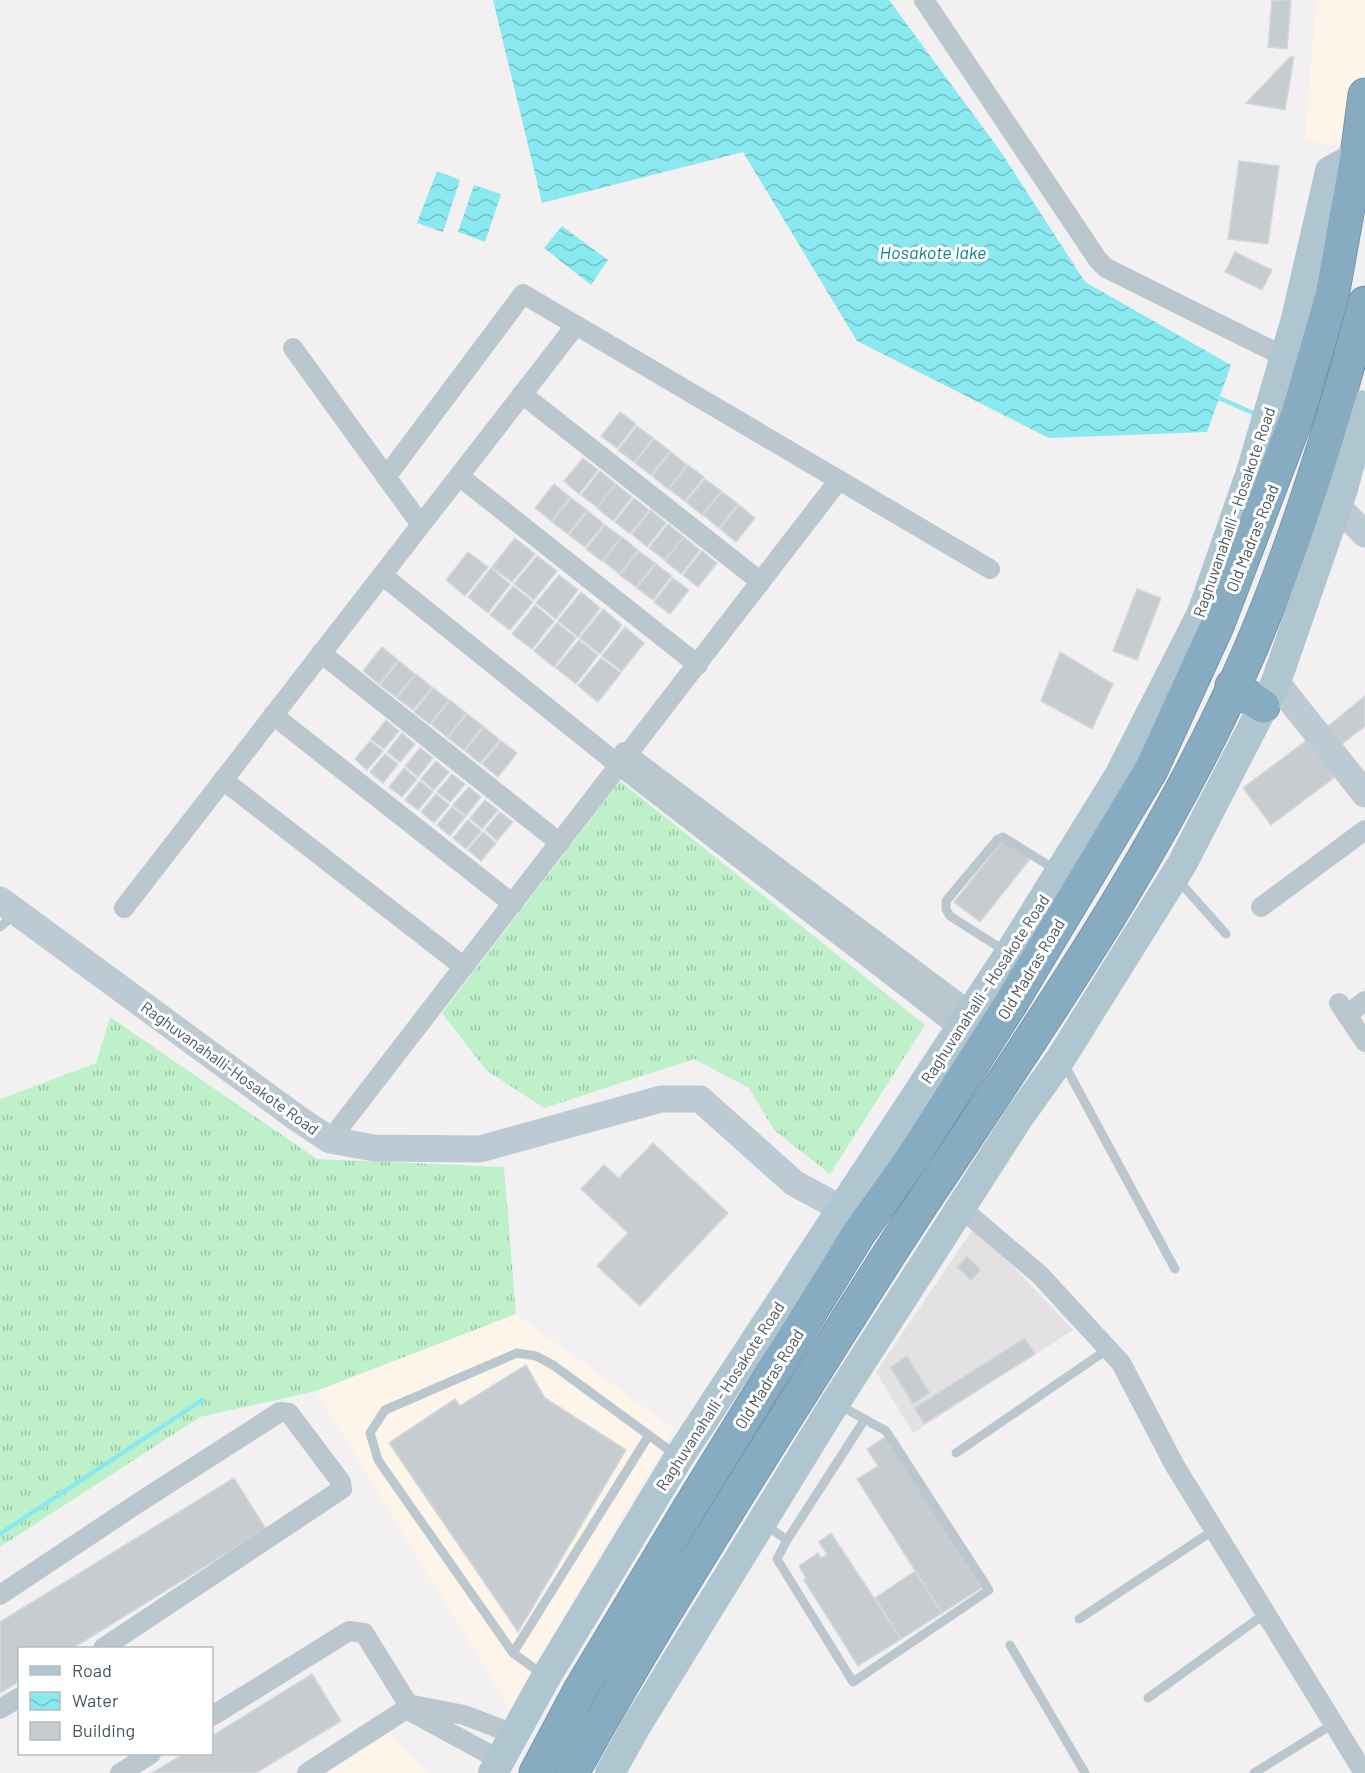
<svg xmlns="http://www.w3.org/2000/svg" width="1365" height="1773" font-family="Barlow,sans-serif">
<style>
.commercial{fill:#fdf5ea}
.education{fill:#e4e1e3}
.grass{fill:url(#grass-tufts)}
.water{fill:url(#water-waves)}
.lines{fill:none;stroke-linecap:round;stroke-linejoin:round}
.stream{stroke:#8ae9f0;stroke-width:4.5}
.building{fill:#c7ccd0;stroke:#d4d8dc;stroke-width:1.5}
.highway-casing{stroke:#7296ad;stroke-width:35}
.lane{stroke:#bbc7ce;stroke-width:9}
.street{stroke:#bbc7ce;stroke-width:20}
.secondary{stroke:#bccad3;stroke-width:27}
.primary{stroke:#afc5d0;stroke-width:30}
.highway{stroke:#87abc1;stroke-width:33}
.labels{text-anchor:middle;stroke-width:6;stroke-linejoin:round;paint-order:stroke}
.street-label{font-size:16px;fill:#47575f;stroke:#fff}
.water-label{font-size:18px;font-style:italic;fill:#0a828a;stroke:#fff}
</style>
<defs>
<pattern id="grass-tufts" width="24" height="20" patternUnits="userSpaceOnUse" patternTransform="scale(1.5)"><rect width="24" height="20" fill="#bef1ca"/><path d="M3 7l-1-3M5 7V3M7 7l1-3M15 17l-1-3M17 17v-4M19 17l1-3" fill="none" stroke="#9cc6a7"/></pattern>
<pattern id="water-waves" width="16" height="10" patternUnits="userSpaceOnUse" patternTransform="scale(1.5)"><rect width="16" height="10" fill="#8ae9f0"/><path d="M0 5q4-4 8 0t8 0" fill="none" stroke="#73c0c6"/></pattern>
</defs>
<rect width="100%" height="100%" fill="#f3f0f1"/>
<g class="commercial">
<polygon points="1316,0 1365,0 1365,150 1305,141"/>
<polygon points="516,1314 674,1429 510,1709 316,1391"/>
<polygon points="385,1728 428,1773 316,1773"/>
</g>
<polygon class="education" points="975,1226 1073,1330 913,1433 876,1372"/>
<g class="grass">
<polygon points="620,781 925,1025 830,1174 774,1130 749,1088 694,1059 544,1108 486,1070 442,1013"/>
<polygon points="110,1017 317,1159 504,1167 516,1314 316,1391 200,1417 0,1547 0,1099 96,1063"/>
</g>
<g class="water">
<polygon points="493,0 889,0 1001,152 1085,282 1231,365 1207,432 1049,438 857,341 743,152 542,203"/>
<polygon points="437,171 460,180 443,232 417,223"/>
<polygon points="474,185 501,194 485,242 458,232"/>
<polygon points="562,226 608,260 591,285 544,248"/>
</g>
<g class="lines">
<g class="stream">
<polyline points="1219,398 1258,415"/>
<polyline points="0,1534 202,1400"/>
</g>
</g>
<g class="building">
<polygon points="1272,0 1291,0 1287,49 1268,47"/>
<polygon points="1290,57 1294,57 1285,110 1246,103"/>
<polygon points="1239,161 1279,166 1268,244 1228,239"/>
<polygon points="1235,252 1272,270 1262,290 1225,272"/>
<polygon points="620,412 636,424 617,448 601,436"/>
<polygon points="637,426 653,438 634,462 618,450"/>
<polygon points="654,439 670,451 651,475 635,463"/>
<polygon points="671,452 687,465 668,489 652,476"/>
<polygon points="583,458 598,470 579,494 564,481"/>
<polygon points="688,465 704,477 685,501 669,489"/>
<polygon points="600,471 616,484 597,507 581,495"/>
<polygon points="705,479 721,491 702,515 686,502"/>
<polygon points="554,484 570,497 551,521 535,508"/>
<polygon points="616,484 632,497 613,521 597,508"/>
<polygon points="722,492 738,504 719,528 703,515"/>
<polygon points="571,498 587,510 568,534 552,522"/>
<polygon points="634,498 649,510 630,534 615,522"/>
<polygon points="739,505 755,518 736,542 720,529"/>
<polygon points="651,510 666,523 647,547 632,534"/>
<polygon points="588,511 604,524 585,547 569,535"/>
<polygon points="668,524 684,537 665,560 649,548"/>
<polygon points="605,525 621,537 602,561 586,549"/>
<polygon points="622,537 638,550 619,574 603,561"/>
<polygon points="684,537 700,550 681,574 665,561"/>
<polygon points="515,538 535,554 512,582 492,567"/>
<polygon points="639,551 655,563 636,587 620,575"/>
<polygon points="702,551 717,563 698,587 683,575"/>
<polygon points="468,552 488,567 465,596 446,580"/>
<polygon points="537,556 557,571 534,600 514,584"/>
<polygon points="656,564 672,576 653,600 637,588"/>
<polygon points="491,568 510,584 488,613 468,597"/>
<polygon points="559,575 578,590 556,619 536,603"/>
<polygon points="673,578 689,590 670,614 654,602"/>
<polygon points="513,586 533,602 510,630 490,615"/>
<polygon points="1137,589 1161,598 1137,660 1113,651"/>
<polygon points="581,592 600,608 578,637 558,621"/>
<polygon points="535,605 554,621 532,649 512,634"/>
<polygon points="603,609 622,625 600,654 580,638"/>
<polygon points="557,623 576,638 554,667 534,651"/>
<polygon points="625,627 644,643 622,671 602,656"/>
<polygon points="579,640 598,655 576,684 556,668"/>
<polygon points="382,647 398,660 379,684 363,671"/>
<polygon points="1060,652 1113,684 1092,729 1041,701"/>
<polygon points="601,658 621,673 598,702 578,686"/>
<polygon points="399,661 415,674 396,697 380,685"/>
<polygon points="416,674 432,687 413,710 397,698"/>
<polygon points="433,688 449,700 430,724 414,712"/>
<polygon points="1365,696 1365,726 1342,744 1327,727"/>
<polygon points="450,700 466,713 447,737 431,724"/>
<polygon points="467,714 483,726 464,750 448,738"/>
<polygon points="386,720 399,731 384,749 371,739"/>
<polygon points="484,727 500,740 480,763 465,751"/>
<polygon points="402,733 415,744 400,762 387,752"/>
<polygon points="1307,740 1335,777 1271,825 1243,788"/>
<polygon points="370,741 383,751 367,770 355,759"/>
<polygon points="501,741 517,753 498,777 482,764"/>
<polygon points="420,748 433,758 418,777 405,766"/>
<polygon points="385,754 398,764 383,783 370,772"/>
<polygon points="436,761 449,772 434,790 421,779"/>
<polygon points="404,768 417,779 402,797 389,787"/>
<polygon points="452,774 465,784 450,802 437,792"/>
<polygon points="420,781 433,792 418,810 405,800"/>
<polygon points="469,787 481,797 466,816 453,805"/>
<polygon points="436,794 449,805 434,823 421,812"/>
<polygon points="485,800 498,810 482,829 470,818"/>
<polygon points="452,807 465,817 450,836 437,825"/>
<polygon points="500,812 513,822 497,841 485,830"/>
<polygon points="468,820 481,831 466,849 453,838"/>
<polygon points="483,832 496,843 481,861 468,850"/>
<polygon points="1004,839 1030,859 980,922 954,902"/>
<polygon points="653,1143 728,1213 640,1306 597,1266 628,1233 581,1189 604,1165 619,1178"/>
<polygon points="967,1256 981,1270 971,1281 957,1267"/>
<polygon points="1025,1338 1035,1354 924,1424 914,1408"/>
<polygon points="907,1356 930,1393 913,1404 890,1367"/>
<polygon points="526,1365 545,1398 626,1450 518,1632 389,1443 455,1399 460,1406"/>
<polygon points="887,1436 983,1587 942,1613 857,1479 878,1466 867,1449"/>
<polygon points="234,1478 266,1529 73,1648 20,1648 20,1681 0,1693 0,1622"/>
<polygon points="831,1533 901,1639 858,1666 804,1580 806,1578 799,1566 818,1553 821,1558 827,1554 819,1542"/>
<polygon points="915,1571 942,1613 901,1639 875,1598"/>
<polygon points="312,1674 341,1721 256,1773 152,1773 183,1754 212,1754 212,1736"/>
</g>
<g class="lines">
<defs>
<g id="highway">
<polyline points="1232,686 1263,706"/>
<polyline points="536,1773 579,1692 690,1507 859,1233 911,1160 1011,1003 1151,770 1217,626 1298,414 1332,296 1356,163 1365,95"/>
<path d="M572 1773C636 1657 706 1545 776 1433 829 1350 880 1266 935 1184 1048 1014 1166 843 1248 655 1297 541 1333 423 1365 303"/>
</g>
</defs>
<use href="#highway" class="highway-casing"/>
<g class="lane">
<polyline points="1178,880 1226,934"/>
<polyline points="0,927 14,915"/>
<polyline points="1005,951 950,916 946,909 946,901 997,840 1003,837 1056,870"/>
<polyline points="1063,1062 1175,1269"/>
<polyline points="956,1453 1108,1349"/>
<polyline points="764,1524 787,1540 777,1559 853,1682 989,1590 886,1431 837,1404"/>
<polyline points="787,1540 865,1419"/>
<polyline points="1079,1619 1214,1530"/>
<polyline points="1010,1645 1085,1773"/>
<polyline points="513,1653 649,1435"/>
<polyline points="542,1674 513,1653 378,1460 370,1433 385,1410 517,1353 536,1356 553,1365 676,1455"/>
<polyline points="1148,1698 1266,1613"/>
<polyline points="1254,1773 1333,1724"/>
</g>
<g class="street">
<polyline points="924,0 1098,260 1106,268 1285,357"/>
<polyline points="293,348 421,525"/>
<polyline points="522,394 761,582"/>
<polyline points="459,476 698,665"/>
<polyline points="386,477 523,294 990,569"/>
<polyline points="382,575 620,766 960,1029"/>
<polyline points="321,653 560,843"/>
<polyline points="273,715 513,904"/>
<polyline points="624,752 971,1012"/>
<polyline points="223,780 464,967"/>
<polyline points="1261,907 1365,830"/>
<polyline points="124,908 576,325"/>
<polyline points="1339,1003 1365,1042"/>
<polyline points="1347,1015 1365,1001"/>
<polyline points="330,1140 839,480"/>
<polyline points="961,1208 1040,1275 1121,1363 1175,1466 1364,1773"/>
<polyline points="0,1595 135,1505 280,1412 289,1413 341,1482 342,1489 103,1648"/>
<polyline points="408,1704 464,1715 514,1734"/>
<polyline points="0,1709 20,1697"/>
<polyline points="406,1709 500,1760"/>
<polyline points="212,1716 349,1631 364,1633 408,1704 406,1709 307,1773"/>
<polyline points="120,1773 151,1754"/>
</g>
<g class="secondary">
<polyline points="1336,505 1365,534"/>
<polyline points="1276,682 1365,794"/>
<polyline points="0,900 297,1118 330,1140 374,1148 480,1149 661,1099 700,1099 794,1183 842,1209"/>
</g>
<g class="primary">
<polyline points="493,1773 546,1677 679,1457 1009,954 1119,776 1202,613 1251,472 1296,319 1330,171 1357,156 1365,157"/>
<polyline points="610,1773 635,1728 835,1403 1019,1117 1061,1058 1182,864 1276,682 1343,489 1365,405"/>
</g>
<use href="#highway" class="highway"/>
</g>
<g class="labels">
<g class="street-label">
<text transform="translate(1234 512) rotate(-71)" y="6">Raghuvanahalli - Hosakote Road</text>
<text transform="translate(1252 538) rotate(-68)" y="6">Old Madras Road</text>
<text transform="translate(1031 969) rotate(-59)" y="6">Old Madras Road</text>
<text transform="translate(985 989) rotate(-57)" y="6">Raghuvanahalli - Hosakote Road</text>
<text transform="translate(230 1068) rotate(36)" y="6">Raghuvanahalli-Hosakote Road</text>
<text transform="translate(769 1379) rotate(-58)" y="6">Old Madras Road</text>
<text transform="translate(720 1396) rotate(-57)" y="6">Raghuvanahalli - Hosakote Road</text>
</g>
<g class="water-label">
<text x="933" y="259">Hosakote lake</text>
</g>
</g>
<rect x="18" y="1647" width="195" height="108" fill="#ffffff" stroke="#b5bcbf" stroke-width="1.5"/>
<rect x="30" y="1666" width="30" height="9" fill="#afc5d0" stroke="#b5bcbf" stroke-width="1.5"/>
<text x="72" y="1677" font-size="18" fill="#47575f">Road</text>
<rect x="30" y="1692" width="30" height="18" fill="url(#water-waves)" stroke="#b5bcbf" stroke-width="1.5"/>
<text x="72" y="1707" font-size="18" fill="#47575f">Water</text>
<rect x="30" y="1722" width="30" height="18" fill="#c7ccd0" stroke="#b5bcbf" stroke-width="1.5"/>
<text x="72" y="1737" font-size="18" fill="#47575f">Building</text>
</svg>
